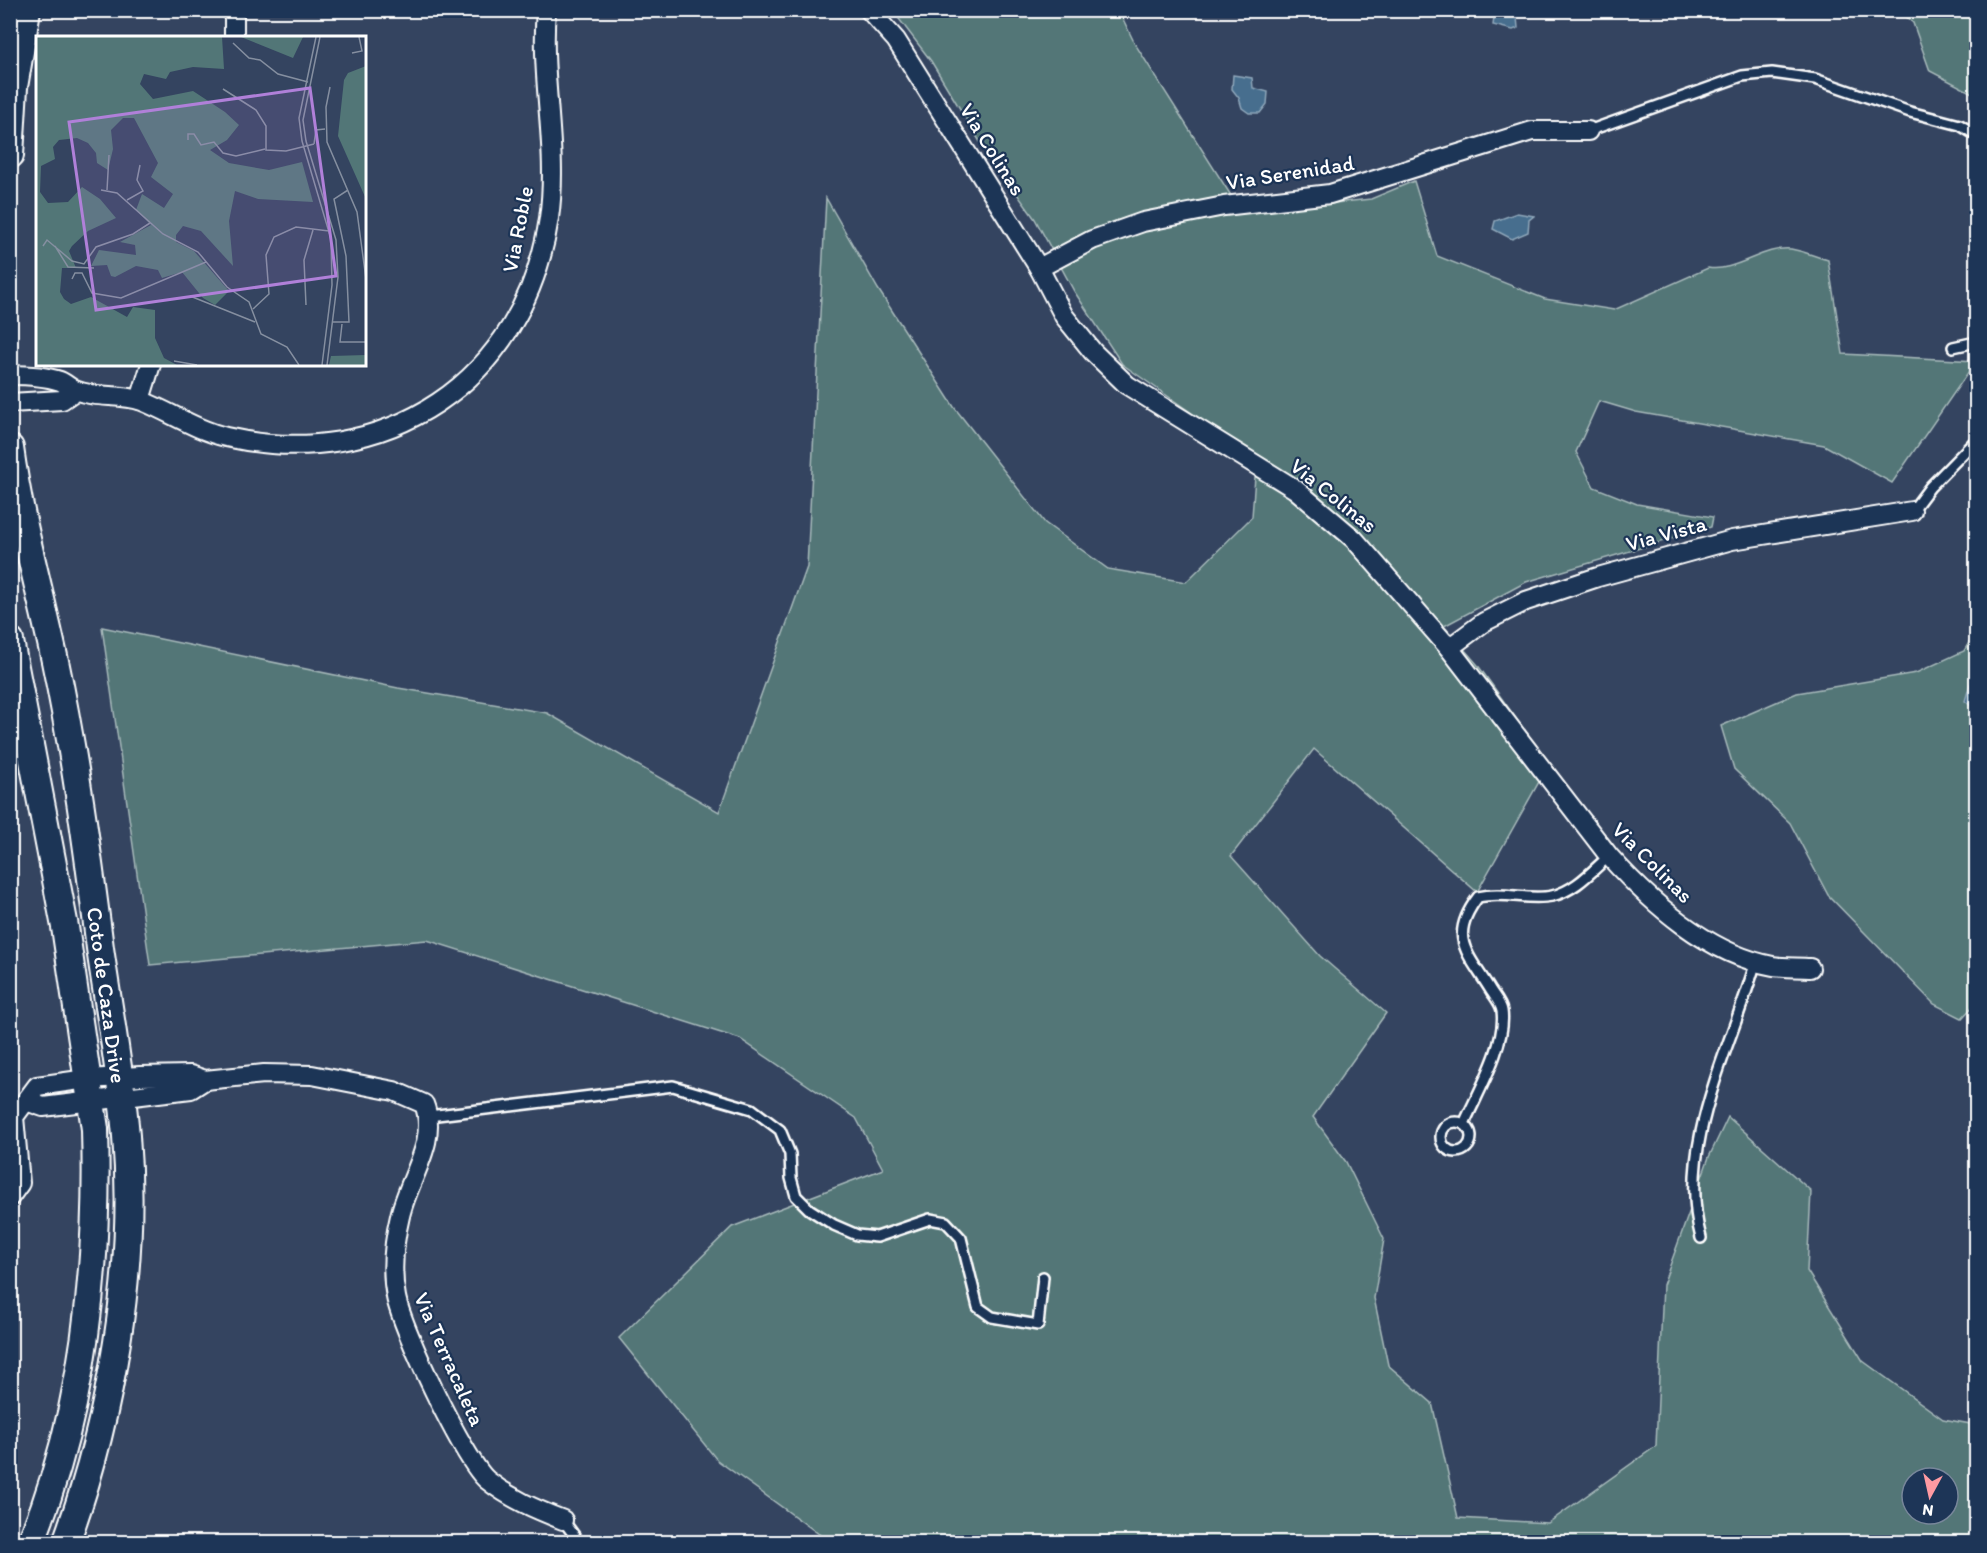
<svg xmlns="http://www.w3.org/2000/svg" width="1987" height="1553" font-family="Itim,sans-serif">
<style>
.green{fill:#527677;stroke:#a8babb;stroke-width:1.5;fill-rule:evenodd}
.water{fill:#466e8e;stroke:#90a8bb;stroke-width:1.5}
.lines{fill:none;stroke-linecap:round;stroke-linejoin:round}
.lane-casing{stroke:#fff;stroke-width:14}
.street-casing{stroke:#fff;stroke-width:22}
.secondary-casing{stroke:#fff;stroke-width:30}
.lane{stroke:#1d3557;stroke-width:9}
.street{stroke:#1d3557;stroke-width:18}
.secondary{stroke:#1d3557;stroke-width:26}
.labels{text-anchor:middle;stroke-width:4.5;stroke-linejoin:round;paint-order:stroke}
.street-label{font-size:22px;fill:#fff;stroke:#1d3557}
.inset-road{fill:none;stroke:#858fa0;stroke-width:1.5}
.view{fill:#b080d9;fill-opacity:0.15;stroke:#b080d9;stroke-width:3}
.inset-edge{fill:none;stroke:#fff;stroke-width:3}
</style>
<rect width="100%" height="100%" fill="#344460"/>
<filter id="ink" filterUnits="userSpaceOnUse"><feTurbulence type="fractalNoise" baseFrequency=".0167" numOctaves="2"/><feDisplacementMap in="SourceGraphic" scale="12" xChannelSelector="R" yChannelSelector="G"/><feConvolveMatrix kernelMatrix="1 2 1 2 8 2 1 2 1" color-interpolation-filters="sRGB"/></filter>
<g filter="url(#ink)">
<g class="green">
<path d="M893 11H1119L1135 44 1242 213 1371 199 1414 181 1437 256 1545 299 1614 310 1708 268C1735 273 1763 246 1791 249 1803 251 1817 257 1828 260L1843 354 1976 361 1892 483 1824 445 1636 412 1599 401 1576 452 1594 487 1637 504 1713 517 1711 527 1526 582 1444 626 1477 664 1549 764 1477 892 1314 749 1231 856 1320 956 1386 1013 1313 1117 1346 1162 1384 1239 1374 1298 1388 1365 1432 1403 1458 1518 1548 1523 1656 1446 1663 1285 1709 1157 1728 1117 1811 1191 1807 1271 1863 1361 1943 1419 1976 1425V1542H830L717 1460 619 1338 732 1227 883 1169 856 1118 740 1039 427 940 150 965 102 627 398 688 547 713 719 812 807 567 826 198 878 289 954 407 1045 523 1108 569 1186 582 1252 517 1256 463 1189 411 1122 364 1074 291 1035 219 982 145 931 61ZM1912 1478H1948V1514H1912Z"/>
<polygon points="1900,11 1976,11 1976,95 1930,71 1913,23"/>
<polygon points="1976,631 1976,1003 1962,1018 1934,1004 1828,895 1790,823 1734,769 1721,726 1797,693 1916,673 1964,651"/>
</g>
<g class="water">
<polygon points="1495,12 1517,17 1518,28 1513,30 1493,25"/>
<polygon points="1233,75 1252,78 1253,88 1268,92 1267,104 1260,113 1249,113 1242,108 1239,98 1232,89"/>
<polygon points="1517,213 1534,216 1529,220 1528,232 1512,239 1493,229 1495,221"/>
<polygon points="1976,677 1976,710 1965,701 1970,684"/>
</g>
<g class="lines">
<defs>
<g id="lane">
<polyline points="1588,131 1742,76 1772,73 1815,79 1910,112 1960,125 1976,135"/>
<polyline points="1953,347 1976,342"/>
<polyline points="1912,511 1930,487 1976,440"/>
<polyline points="429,1116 673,1086 752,1109 780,1130 790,1154 791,1178 796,1196 809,1209 834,1225 857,1235 877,1237 930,1219 946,1222 961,1238 978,1307 992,1317 1038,1325 1043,1277"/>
<circle cx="1456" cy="1137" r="15"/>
<path d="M1464 1124C1477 1094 1507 1044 1502 1011 1501 1004 1495 997 1491 991 1468 953 1447 938 1478 897 1504 891 1529 901 1552 896 1575 891 1592 871 1609 856"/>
<path d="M1701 1238C1676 1145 1731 1049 1756 961"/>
<polyline points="563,1520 579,1542"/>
</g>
<g id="street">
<polyline points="234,10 234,38"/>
<path d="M869 10 896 40 1039 268 1064 316 1093 352 1127 385 1295 489 1354 539 1449 648 1609 856C1652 904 1708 954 1773 966 1785 968 1798 967 1810 968"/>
<polyline points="1039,268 1092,240 1143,222 1224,206 1330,194 1532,131 1588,131"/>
<path d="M10 375C26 375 45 376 60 381 65 383 70 388 75 390 96 399 121 393 142 401 170 412 196 430 226 437 385 473 525 382 549 218 559 150 540 80 546 10"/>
<polyline points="140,400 151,364"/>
<polyline points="10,403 62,400 75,391"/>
<polyline points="1449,648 1484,622 1526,601 1598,577 1732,540 1912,511"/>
<polyline points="26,1101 43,1107 191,1089 205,1080"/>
<path d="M10 1197 20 1183 14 1117 37 1086 87 1079 140 1076 191 1075 205 1080 264 1074 312 1075 394 1091 424 1104C439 1141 408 1179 400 1216 394 1241 391 1272 396 1297 402 1329 464 1460 487 1480 511 1499 535 1509 563 1520"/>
</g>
<g id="secondary">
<polyline points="10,155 14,87 27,10"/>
<path d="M10 448C20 521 40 590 55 661 75 756 88 853 100 948 109 1011 121 1074 126 1136 137 1267 111 1420 66 1542"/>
<path d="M10 641 65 927 95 1129C99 1268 84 1413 31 1542"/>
</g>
</defs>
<use href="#lane" class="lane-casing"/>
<use href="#street" class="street-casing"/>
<use href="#secondary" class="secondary-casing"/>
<use href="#lane" class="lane"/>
<use href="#street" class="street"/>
<use href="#secondary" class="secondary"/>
</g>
</g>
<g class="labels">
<g class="street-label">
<text transform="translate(993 149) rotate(58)" y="8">Via Colinas</text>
<text transform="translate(1290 172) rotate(-9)" y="8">Via Serenidad</text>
<text transform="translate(517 229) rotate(-79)" y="8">Via Roble</text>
<text transform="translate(1334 495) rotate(39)" y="8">Via Colinas</text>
<text transform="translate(1666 533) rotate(-15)" y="8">Via Vista</text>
<text transform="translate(1653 862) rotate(45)" y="8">Via Colinas</text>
<text transform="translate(107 995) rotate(82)" y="8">Coto de Caza Drive</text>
<text transform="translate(450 1359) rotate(66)" y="8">Via Terracaleta</text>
</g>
</g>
<g transform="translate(36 36)">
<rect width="330" height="330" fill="#344460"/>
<path d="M0 1H186L188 33 157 31 134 36 130 43 108 38 104 48 117 63 157 55 189 76 203 89 191 104 174 114 193 127 233 134 266 126 277 166 222 163 199 155 193 185 197 230 165 195 147 190 140 199V206L158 215 193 255 179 269 167 262 146 236 126 242 122 234 100 230 79 241 75 240 71 229 55 230 63 214 100 219 99 209 84 206 115 189 100 174 106 158 128 172 137 158 115 141 122 127 98 82H87L75 94 77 113 72 134 61 127 60 117 52 107 41 102 23 104 17 111 19 123 5 130 4 156 12 167 32 166 46 151 64 163 80 182 52 195 36 210 33 215 40 232H26L24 256 28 263 35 268 55 261 91 281 97 271 119 274V302L128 322 141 329H0ZM205 1H267L257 22ZM330 30V163L302 100 308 44 312 37ZM330 319V329H293L295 320Z" fill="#527677"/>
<path class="inset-road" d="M280 1 263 82 266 105 295 203 296 249 286 329M284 1 267 84 270 105 300 204 302 241 291 329M197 7 213 22 224 24 242 38 272 46M316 17 326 15 323 1M294 51 290 71 291 106 321 176 330 243M187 53 220 74 230 90V114L250 115 278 108M152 104V98H158L165 109 178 106 187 117 200 120 229 113M278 108 280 94 289 93M65 154 81 157 127 198 162 216 191 251 213 266 225 298 251 311 263 329M71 154 73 119M91 164 107 155 101 144 104 129M7 210 11 204 36 225 48 228 60 211 97 198 114 187M19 210 32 231 58 232M36 243 39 237H46L56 257 85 262 170 226M154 260 219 286M270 269 268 224 277 194M217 273 233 258 230 219 238 201 260 191 293 195M297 286H313L310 220 298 163 312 154M306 288 304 306H330M138 325 161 329"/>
<path class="view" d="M274 52 300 240 60 274 33 86Z"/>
<rect width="330" height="330" class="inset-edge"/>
</g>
<rect width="1987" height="1553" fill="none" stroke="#1d3557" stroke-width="36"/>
<rect x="18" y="18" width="1951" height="1517" fill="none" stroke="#fff" stroke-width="2" filter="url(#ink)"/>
<g transform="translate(1930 1496) rotate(188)"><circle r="28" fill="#1d3557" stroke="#77869a" stroke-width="1.5"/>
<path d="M0-4.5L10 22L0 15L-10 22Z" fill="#ff9aa2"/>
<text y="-9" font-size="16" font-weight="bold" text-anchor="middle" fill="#ffffff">N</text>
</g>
</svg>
